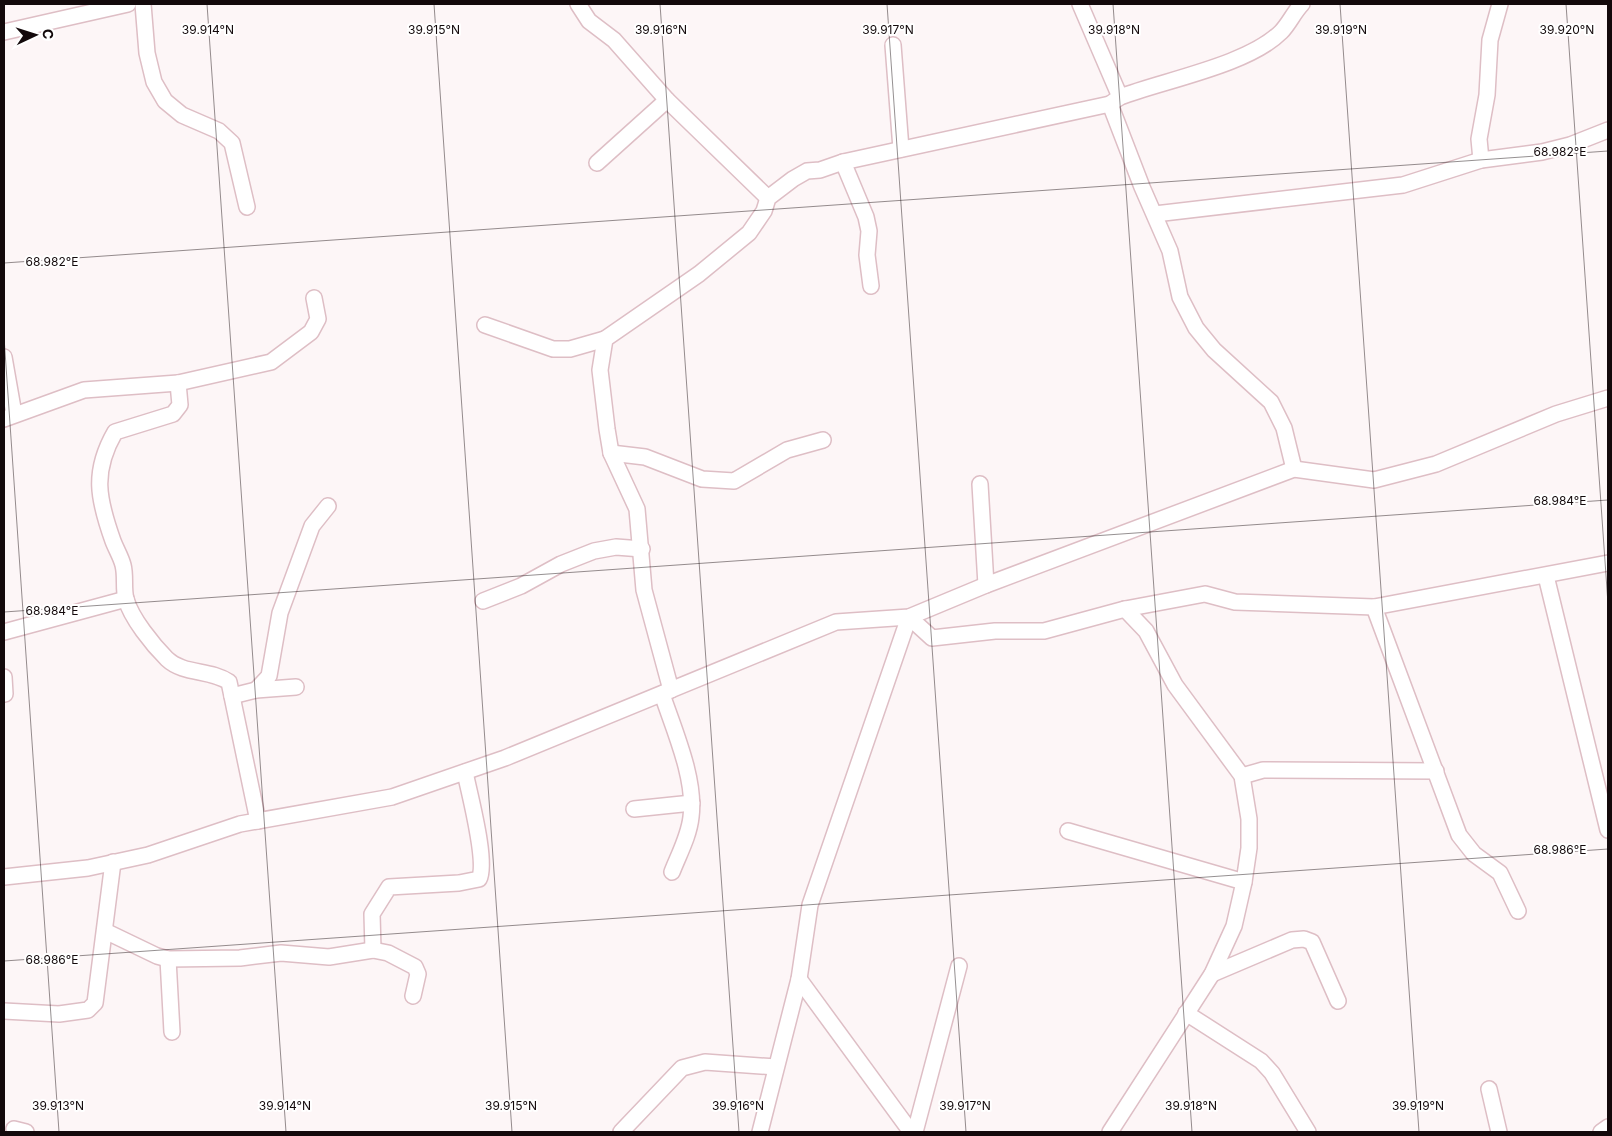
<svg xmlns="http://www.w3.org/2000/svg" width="1612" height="1136" font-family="Inter,sans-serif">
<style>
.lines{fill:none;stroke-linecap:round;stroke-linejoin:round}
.minor-casing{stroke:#debec5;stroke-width:18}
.minor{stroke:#fff;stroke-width:15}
.ticks{fill:none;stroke:#13090b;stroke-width:1;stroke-opacity:0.45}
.ticks-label{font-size:12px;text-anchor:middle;fill:#13090b;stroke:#fff;stroke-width:4;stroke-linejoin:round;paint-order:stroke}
</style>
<rect width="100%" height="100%" fill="#fdf6f7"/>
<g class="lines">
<defs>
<g id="minor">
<polyline points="143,4 147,53 154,82 165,101 182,115 219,131 232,143 247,207"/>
<polyline points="578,4 589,21 614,40 667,100 768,198"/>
<polyline points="1080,4 1120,97"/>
<polyline points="4,32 128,4"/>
<polyline points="893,45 901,149"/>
<polyline points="1110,104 1142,187 1170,251 1180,297 1196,328 1214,350 1271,402 1284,428 1294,469"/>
<polyline points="1481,160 1479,139 1487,95 1490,40 1500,4"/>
<polyline points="843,162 866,217 869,231 867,255 871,286"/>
<polyline points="597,163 667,100"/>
<polyline points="1155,214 1403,185 1481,160 1542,152 1570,145 1608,130"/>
<polyline points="485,325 553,349 570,349 605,339"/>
<polyline points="4,357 14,414"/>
<path d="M178 383 180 405 173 414 115 432C92 472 98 499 113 541 116 549 121 557 123 565 126 576 123 589 126 599 131 618 153 645 167 659 184 675 210 669 229 682L258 821"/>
<polyline points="4,419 84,390 178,383 271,362 311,332 318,319 314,298"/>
<polyline points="611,453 645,457 702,479 734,481 787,450 823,440"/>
<polyline points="980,484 986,585"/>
<polyline points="1546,576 1608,830"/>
<polyline points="483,601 521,586 561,564 594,551 616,547 642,549"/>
<polyline points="1374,607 1459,835 1474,854 1500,873 1518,911"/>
<polyline points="4,632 126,599"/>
<polyline points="4,677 5,694"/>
<polyline points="256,690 269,676 280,613 312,526 328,506"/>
<path d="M671 690 644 590 637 509 611 453 607 429 600 370 605 339 699 274 749 233 764 211 768 198 793 179 807 171 820 170 843 162 1110 104 1120 97C1165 80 1248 65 1281 32 1289 24 1294 12 1302 4"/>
<path d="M662 694C674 730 696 779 691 817 689 836 679 854 672 872"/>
<polyline points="232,696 256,690 296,687"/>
<polyline points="1242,776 1263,770 1436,771"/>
<polyline points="634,809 692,803"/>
<polyline points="1068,831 1244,882"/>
<polyline points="4,877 88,868 148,855 240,824 392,797 505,758 836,622 909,617 986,585 1294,469 1374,480 1436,464 1556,414 1608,398"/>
<polyline points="105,931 157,956 168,959 240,958 281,953 329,957 373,950 388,953 415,967 418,974 413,996"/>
<path d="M373 950 372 914 389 887 459 883 479 879C488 862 469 793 465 772"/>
<polyline points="168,959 172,1032"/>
<polyline points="1212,974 1292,940 1304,939 1312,942 1338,1001"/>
<polyline points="799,979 911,1132"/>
<polyline points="4,1011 59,1014 88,1010 95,1003 113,862"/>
<polyline points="1186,1013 1261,1061 1272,1073 1308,1132"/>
<polyline points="1489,1089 1499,1132"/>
<polyline points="14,1129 26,1132"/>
<polyline points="621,1132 682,1068 705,1062 776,1067"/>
<polyline points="760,1132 799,979 810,905 909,617 932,638 995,631 1044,631 1125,609 1205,594 1235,602 1374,607 1608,563"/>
<polyline points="915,1132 959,966"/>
<polyline points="1110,1132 1212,974 1234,926 1244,882 1249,848 1249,819 1242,776 1175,685 1146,631 1125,609"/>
<polyline points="1601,1132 1608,1127"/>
</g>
</defs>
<use href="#minor" class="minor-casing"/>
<use href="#minor" class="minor"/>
</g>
<path class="ticks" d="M207 4 286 1132M434 4 512 1132M660 4 739 1132M887 4 966 1132M1113 4 1192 1132M1340 4 1419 1132M1566 4 1608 604M4 263 1608 151M4 337 59 1132M4 612 1608 500M4 961 1608 849"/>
<g class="ticks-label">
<text x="208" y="34">39.914°N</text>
<text x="434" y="34">39.915°N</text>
<text x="661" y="34">39.916°N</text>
<text x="888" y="34">39.917°N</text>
<text x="1114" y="34">39.918°N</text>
<text x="1341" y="34">39.919°N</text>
<text x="1567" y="34">39.920°N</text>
<text x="1560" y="156">68.982°E</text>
<text x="52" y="266">68.982°E</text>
<text x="1560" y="505">68.984°E</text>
<text x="52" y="615">68.984°E</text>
<text x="1560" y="854">68.986°E</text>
<text x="52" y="964">68.986°E</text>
<text x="58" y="1110">39.913°N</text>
<text x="285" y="1110">39.914°N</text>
<text x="511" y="1110">39.915°N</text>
<text x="738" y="1110">39.916°N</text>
<text x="965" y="1110">39.917°N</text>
<text x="1191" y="1110">39.918°N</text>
<text x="1418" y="1110">39.919°N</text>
</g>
<rect width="1612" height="1136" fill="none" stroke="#13090b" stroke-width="10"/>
<g transform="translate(35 35) rotate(86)" stroke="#ffffff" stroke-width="4" paint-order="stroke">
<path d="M0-4L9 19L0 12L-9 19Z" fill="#13090b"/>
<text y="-8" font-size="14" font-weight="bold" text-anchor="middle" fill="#13090b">С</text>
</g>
</svg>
